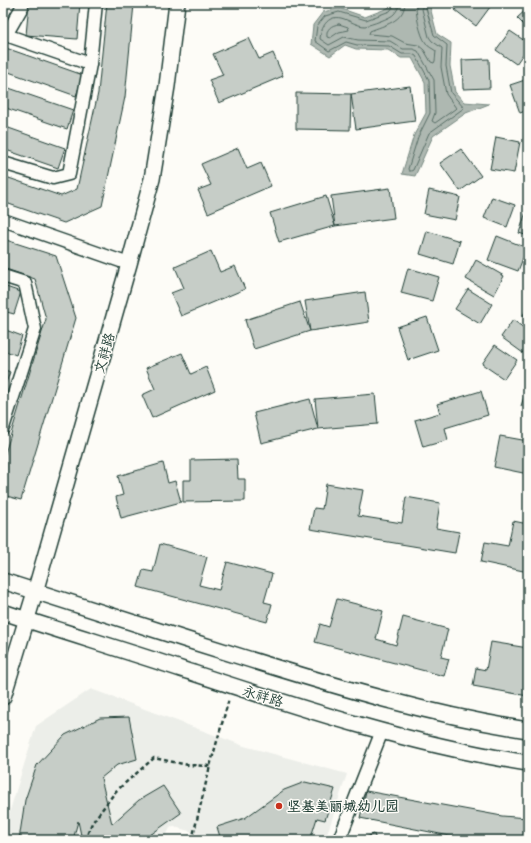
<svg xmlns="http://www.w3.org/2000/svg" width="531" height="843" font-family="Mali,'LXGW WenKai TC',sans-serif">
<style>
.built{fill:#eceee9}
.water{fill:#aeb8b1;stroke:#75877f}
.lines{fill:none;stroke-linecap:round;stroke-linejoin:round}
.shore{stroke:#586e66;stroke-width:1}
.building{fill:#c6cdc7;stroke:#1f3d34}
.minor-casing{stroke:#1f3d34;stroke-width:15}
.tertiary-casing{stroke:#1f3d34;stroke-width:18}
.path{stroke:#1f3d34;stroke-width:2.5;stroke-dasharray:4 3;stroke-linecap:butt}
.minor{stroke:#fdfcf7;stroke-width:12}
.tertiary{stroke:#fdfcf7;stroke-width:15}
.poi-dot{fill:#c8321e;stroke:#fdfcf7;stroke-width:1.5}
.labels{text-anchor:middle;stroke-width:3;stroke-linejoin:round;paint-order:stroke}
.street-label{font-size:14px;fill:#1f3d34;stroke:#fdfcf7}
.poi-label{font-size:14px;font-weight:bold;fill:#1f3d34;stroke:#fdfcf7;text-anchor:start}
</style>
<rect width="100%" height="100%" fill="#fdfcf7"/>
<filter id="ink" filterUnits="userSpaceOnUse"><feTurbulence type="fractalNoise" baseFrequency=".025" numOctaves="2"/><feDisplacementMap in="SourceGraphic" scale="8" xChannelSelector="R" yChannelSelector="G"/><feConvolveMatrix kernelMatrix="1 2 1 2 8 2 1 2 1" color-interpolation-filters="sRGB"/></filter>
<g filter="url(#ink)">
<polygon class="built" points="91,689 244,746 347,774 325,840 210,840 211,837 171,826 164,840 3,840 3,833 36,726"/>
<polygon class="water" points="391,3 431,3 430,7 437,34 451,43 450,66 455,92 464,102 489,104 466,113 433,136 415,176 402,174 414,135 426,113 425,82 412,58 401,58 388,50 356,49 345,45 330,56 311,44 313,25 323,12 339,8 365,17 388,8"/>
<g class="lines">
<g class="shore">
<polyline points="394,3 394,6 390,11 366,20 339,12 325,16 317,26 315,41 329,51 346,42 357,45 389,46 402,54 412,54 416,56 429,80 430,113 418,137 408,169 409,171 411,171 413,170 429,133 464,108 451,93 446,66 447,45 434,35 426,8 427,3"/>
<path d="M399 3C399 7 397 11 394 14 391 18 370 25 365 26 357 26 349 20 341 18 327 15 321 28 320 39L329 45 344 37 358 40 390 41 403 49H413L418 51 434 80 435 113 432 121 435 123 455 109 456 108 446 94 441 67 442 48 432 41 429 37 422 9V3"/>
<path d="M405 3C404 22 384 25 370 31L369 34 392 36 405 43 418 45 424 50 431 62 434 63 435 61 436 51C432 48 428 47 426 43 420 36 415 11 416 3"/>
<path d="M339 24 348 27 349 30 339 32 330 38 327 37C326 29 331 25 339 24Z"/>
</g>
</g>
<g class="building">
<polygon points="29,3 80,3 77,39 26,35"/>
<polygon points="107,3 134,4 125,97 102,206 64,223 3,202 3,176 61,196 77,189 98,93"/>
<polygon points="460,3 493,3 476,26 455,10"/>
<polygon points="528,8 528,29 517,18"/>
<polygon points="510,31 528,43 528,47 516,64 496,50"/>
<polygon points="249,38 259,59 273,53 283,76 219,103 209,80 223,75 213,54"/>
<polygon points="3,47 83,75 76,96 3,70"/>
<polygon points="489,59 490,88 463,89 462,60"/>
<polygon points="528,79 528,110 520,113 510,85"/>
<polygon points="3,86 73,110 67,129 3,107"/>
<polygon points="410,86 415,121 356,129 351,94"/>
<polygon points="296,93 351,94 350,130 296,129"/>
<polygon points="3,126 65,148 58,168 3,149"/>
<polygon points="496,137 520,142 514,173 490,169"/>
<polygon points="238,148 247,169 261,163 271,186 208,213 198,190 211,185 201,164"/>
<polygon points="461,149 481,176 460,191 440,163"/>
<polygon points="390,188 394,218 335,226 331,196"/>
<polygon points="429,190 460,197 455,220 424,214"/>
<polygon points="326,196 335,226 279,242 270,213"/>
<polygon points="492,197 515,205 507,227 484,218"/>
<polygon points="527,209 528,210 528,236 519,233"/>
<polygon points="427,231 460,241 453,264 420,254"/>
<polygon points="497,236 527,248 518,271 488,260"/>
<polygon points="3,239 56,256 76,318 21,500 3,495 3,460 46,319 35,279 3,268"/>
<polygon points="211,251 220,272 235,266 245,289 181,316 171,293 184,288 175,267"/>
<polygon points="476,260 504,276 494,295 466,279"/>
<polygon points="408,268 439,277 432,301 401,293"/>
<polygon points="3,286 21,292 14,314 3,311"/>
<polygon points="468,289 492,304 480,324 455,309"/>
<polygon points="365,292 369,322 310,331 305,301"/>
<polygon points="300,302 310,331 254,349 245,320"/>
<polygon points="528,307 528,319 523,315"/>
<polygon points="427,317 438,350 408,360 397,327"/>
<polygon points="513,320 528,331 528,345 523,353 501,337"/>
<polygon points="3,329 22,336 16,355 3,350"/>
<polygon points="495,345 517,360 504,379 482,364"/>
<polygon points="182,353 191,374 206,367 215,390 152,418 142,395 155,389 146,368"/>
<polygon points="3,369 10,372 3,391"/>
<polygon points="528,384 528,408 521,406"/>
<polygon points="481,391 488,415 445,428 448,440 423,447 415,420 440,413 437,404"/>
<polygon points="375,394 378,424 318,429 315,399"/>
<polygon points="310,399 318,429 261,443 254,413"/>
<polygon points="500,436 528,441 528,474 494,467"/>
<polygon points="237,459 238,479 245,479 245,501 183,502 183,480 191,480 191,460"/>
<polygon points="163,463 168,483 175,481 181,502 121,518 116,497 123,495 118,476"/>
<polygon points="326,484 363,490 358,516 402,523 406,497 440,503 436,528 459,532 455,553 310,529 314,508 322,509"/>
<polygon points="513,521 528,524 528,572 481,562 485,542 508,546"/>
<polygon points="160,544 207,557 199,585 219,590 227,562 272,574 264,602 272,604 267,622 138,587 143,570 153,572"/>
<polygon points="337,599 383,611 376,639 396,645 403,617 448,629 441,657 449,659 444,676 315,642 320,624 329,627"/>
<polygon points="491,642 528,648 528,696 473,686 476,668 486,670"/>
<polygon points="129,717 137,759 117,765 101,778 112,824 139,800 163,786 181,813 143,840 82,840 78,821 73,840 19,840 25,800 37,765 65,735 100,718"/>
<polygon points="305,782 335,789 325,820 317,818 310,840 221,840 217,827 245,818 284,790"/>
<polygon points="366,791 502,816 528,818 528,840 470,840 360,818"/>
<polygon points="374,834 376,840 357,840"/>
</g>
<g class="lines">
<defs>
<g id="minor">
<polyline points="3,34 6,35 22,7 21,3"/>
<polyline points="6,35 90,64"/>
<polyline points="3,163 53,178 69,174 90,64 96,3"/>
<polyline points="3,220 129,264"/>
<polyline points="3,276 25,283 35,329 3,428"/>
<polyline points="339,840 382,731"/>
</g>
<g id="tertiary">
<path d="M3 581C83 607 164 633 245 658 338 687 431 715 528 730"/>
<path d="M3 612C63 632 124 650 184 670 297 707 411 745 528 763"/>
<polyline points="3,697 35,592 129,264 152,179 167,86 177,3"/>
</g>
</defs>
<use href="#minor" class="minor-casing"/>
<use href="#tertiary" class="tertiary-casing"/>
<g class="path">
<polyline points="85,840 92,823 116,791 154,758 188,765 210,766"/>
<polyline points="192,840 210,766 229,699"/>
</g>
<use href="#minor" class="minor"/>
<use href="#tertiary" class="tertiary"/>
</g>
</g>
<circle class="poi-dot" cx="279" cy="806" r="4"/>
<g class="labels">
<g class="street-label">
<text transform="translate(104 353) rotate(-74)" y="5">文祥路</text>
<text transform="translate(263 696) rotate(17)" y="5">永祥路</text>
</g>
<g class="poi-label">
<text x="287" y="811">坚基美丽城幼儿园</text>
</g>
</g>
<rect width="531" height="843" fill="none" stroke="#fdfcf7" stroke-width="16"/>
<rect x="8" y="8" width="515" height="827" fill="none" stroke="#1f3d34" stroke-width="1.5" filter="url(#ink)"/>
</svg>
